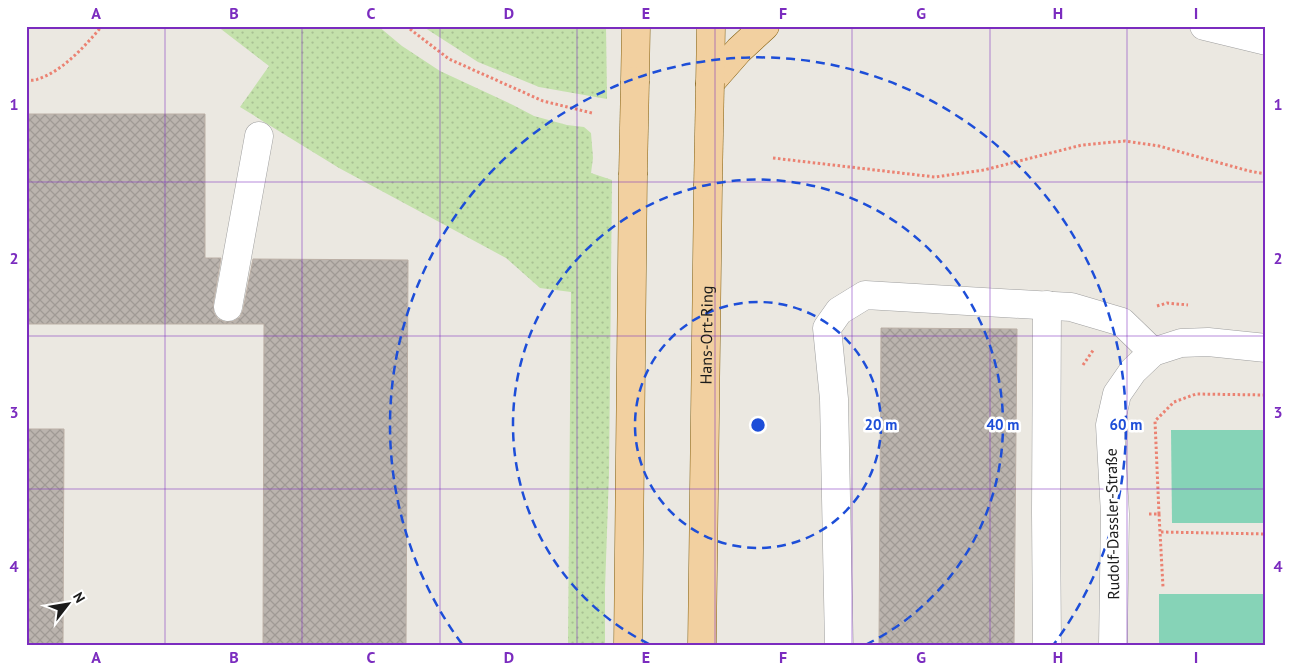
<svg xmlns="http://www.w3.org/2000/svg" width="1292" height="671" font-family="'PT Sans',sans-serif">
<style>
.grass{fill:url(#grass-dots)}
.pitch{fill:#86d3b7}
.building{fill:url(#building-cross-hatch);stroke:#bbafa5}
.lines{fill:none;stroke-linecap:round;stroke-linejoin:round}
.minor-casing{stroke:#9f9f9f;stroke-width:29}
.major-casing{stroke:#835f0e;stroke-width:29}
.path{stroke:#eb8272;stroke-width:3;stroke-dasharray:2.5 2.5;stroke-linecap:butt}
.minor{stroke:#fff;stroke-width:28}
.major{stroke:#f2d0a0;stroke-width:28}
.major-bridge-casing{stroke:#835f0e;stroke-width:29;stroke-linecap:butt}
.major-bridge{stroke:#f2d0a0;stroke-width:28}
.grid{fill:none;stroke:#7b2cbf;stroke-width:1;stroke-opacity:0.55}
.ring{fill:none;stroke:#1d4ed8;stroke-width:2.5;stroke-dasharray:9 6}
.labels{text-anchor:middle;stroke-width:5;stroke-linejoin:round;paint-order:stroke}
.street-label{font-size:16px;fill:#1b1b1b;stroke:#fff}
.centre{fill:#1d4ed8;stroke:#fff;stroke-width:2.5}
.ring-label{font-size:15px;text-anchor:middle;font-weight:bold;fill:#1d4ed8;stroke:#fff;stroke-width:5;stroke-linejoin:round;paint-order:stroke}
.neatline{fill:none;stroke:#7b2cbf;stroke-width:2}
.grid-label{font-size:16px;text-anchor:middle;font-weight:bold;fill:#7b2cbf}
</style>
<defs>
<pattern id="grass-dots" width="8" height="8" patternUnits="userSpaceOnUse" patternTransform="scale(1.25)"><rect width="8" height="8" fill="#c4e1ab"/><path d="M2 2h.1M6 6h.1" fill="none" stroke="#a8c093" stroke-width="1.8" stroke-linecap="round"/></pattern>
<pattern id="building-cross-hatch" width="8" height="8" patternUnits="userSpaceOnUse" patternTransform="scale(1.25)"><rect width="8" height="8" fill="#bbb4ae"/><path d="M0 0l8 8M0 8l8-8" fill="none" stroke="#a09a95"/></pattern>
</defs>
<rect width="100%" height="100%" fill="#ebe8e1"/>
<g class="grass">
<polygon points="217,26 378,26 402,46 440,71 513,105 534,116 567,125 584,127 591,133 593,158 591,173 612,180 609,474 605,589 605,645 568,645 571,292 540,288 506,258 339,168 240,107 269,66"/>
<polygon points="422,26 606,26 607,99 539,87 478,62"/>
</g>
<g class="pitch">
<polygon points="1171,430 1266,430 1266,523 1172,523"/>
<rect x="1159" y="594" width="107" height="51"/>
</g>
<g class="building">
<polygon points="26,114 205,114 205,258 221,258 213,305 214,313 218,319 225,322 234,321 240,317 243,310 253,259 408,260 406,645 263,645 264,324 26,324"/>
<polygon points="881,328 1017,329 1014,645 879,645"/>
<polygon points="26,429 64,429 63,645 26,645"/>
</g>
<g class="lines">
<defs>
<g id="minor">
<polyline points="1204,26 1266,41"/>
<polyline points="1047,305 1046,513 1047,645"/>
<polyline points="228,307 259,136"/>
<polyline points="839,645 834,399 827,328 839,311 865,295 1071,307 1122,322 1153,352"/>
<polyline points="1113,645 1115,514 1110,425 1117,394 1133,371 1153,352 1181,343 1208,342 1266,348"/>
</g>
<g id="major">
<polyline points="635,81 636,26"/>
<polyline points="710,83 739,50 765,26"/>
<polyline points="710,83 711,26"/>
<polyline points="628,645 633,175"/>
<path id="s1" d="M702 645 708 186"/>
</g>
</defs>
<use href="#minor" class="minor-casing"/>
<use href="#major" class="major-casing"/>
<g class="path">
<polyline points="406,26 449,59 543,101 592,113"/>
<path d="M26 80C30 80 35 81 38 79 63 71 85 46 102 26"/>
<polyline points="773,158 935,177 984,170 1082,145 1125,141 1159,146 1249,171 1266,174"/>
<polyline points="1157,306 1167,303 1188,305"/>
<polyline points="1083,365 1094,349"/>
<polyline points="1149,514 1159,514 1163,587"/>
<polyline points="1159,514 1155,421 1174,402 1196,394 1266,395"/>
<polyline points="1161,532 1266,534"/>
</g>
<use href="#minor" class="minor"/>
<use href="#major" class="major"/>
<defs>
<g id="major-bridge">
<polyline points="633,175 635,81"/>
<polyline points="708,186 710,83"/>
</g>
</defs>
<use href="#major-bridge" class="major-bridge-casing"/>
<use href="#major-bridge" class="major-bridge"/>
</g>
<path class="grid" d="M165 26V645M302 26V645M440 26V645M577 26V645M715 26V645M852 26V645M990 26V645M1127 26V645M26 182H1266M26 336H1266M26 489H1266"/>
<g class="ring">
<circle cx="758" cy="425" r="123"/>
<path d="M649 644A245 245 0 1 1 867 644"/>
<path d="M462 644A368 368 0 1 1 1054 644"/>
</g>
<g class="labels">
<g class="street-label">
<text dy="6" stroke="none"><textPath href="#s1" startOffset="310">Hans-Ort-Ring</textPath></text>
<text transform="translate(1112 524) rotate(-91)" y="6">Rudolf-Dassler-Straße</text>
</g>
</g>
<circle cx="758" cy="425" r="8" class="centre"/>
<g class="ring-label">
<text x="881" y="430">20 m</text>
<text x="1003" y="430">40 m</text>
<text x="1126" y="430">60 m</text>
</g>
<rect width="1292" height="671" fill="none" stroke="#ffffff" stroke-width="55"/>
<g transform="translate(68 604) rotate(59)" stroke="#ffffff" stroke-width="4" paint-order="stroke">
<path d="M0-4L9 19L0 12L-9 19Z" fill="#1b1b1b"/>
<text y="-8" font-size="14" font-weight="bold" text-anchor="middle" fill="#1b1b1b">N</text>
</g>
<rect x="28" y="28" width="1236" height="616" class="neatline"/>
<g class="grid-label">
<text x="96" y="19">A</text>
<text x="234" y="19">B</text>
<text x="371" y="19">C</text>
<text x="509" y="19">D</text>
<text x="646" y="19">E</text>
<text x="783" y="19">F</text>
<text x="921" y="19">G</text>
<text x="1058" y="19">H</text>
<text x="1196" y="19">I</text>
<text x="14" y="110">1</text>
<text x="1278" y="110">1</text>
<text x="14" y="264">2</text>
<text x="1278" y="264">2</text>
<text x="14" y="418">3</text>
<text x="1278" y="418">3</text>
<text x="14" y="572">4</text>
<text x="1278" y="572">4</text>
<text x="96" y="663">A</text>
<text x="234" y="663">B</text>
<text x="371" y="663">C</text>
<text x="509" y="663">D</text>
<text x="646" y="663">E</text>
<text x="783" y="663">F</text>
<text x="921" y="663">G</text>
<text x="1058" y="663">H</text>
<text x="1196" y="663">I</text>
</g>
</svg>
